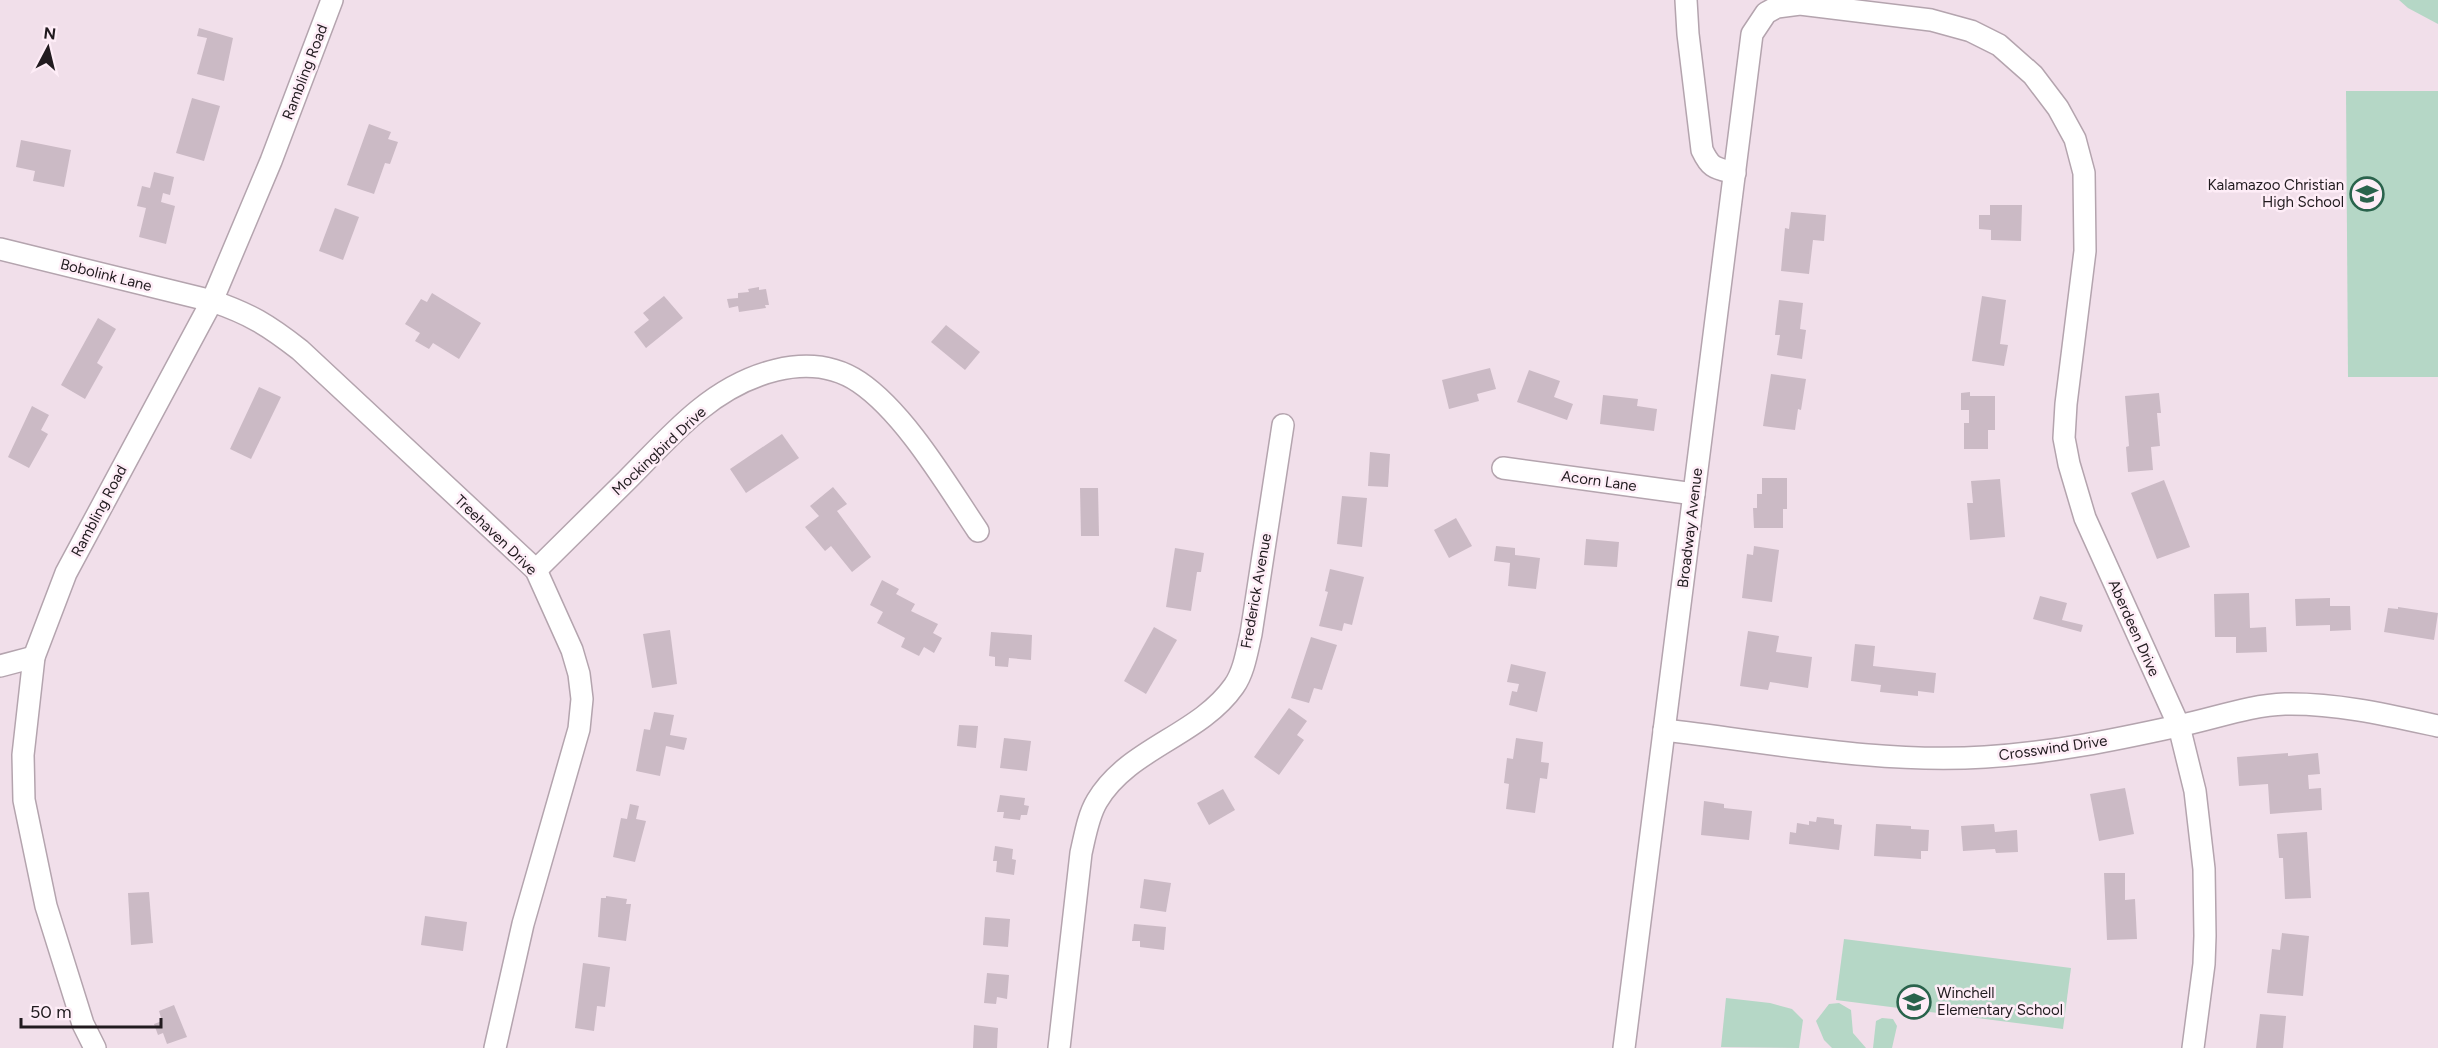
<svg xmlns="http://www.w3.org/2000/svg" width="2438" height="1048" font-family="Figtree,sans-serif">
<style>
.green{fill:#b5d7c6}
.building{fill:#cbbac5}
.lines{fill:none;stroke-linecap:round;stroke-linejoin:round}
.minor-casing{stroke:#b4a4ae;stroke-width:24}
.minor{stroke:#fff;stroke-width:21}
.labels{text-anchor:middle;stroke-width:5;stroke-linejoin:round;paint-order:stroke}
.street-label{font-size:15px;fill:#211b1f;stroke:#feedf7}
.poi-label{font-size:15px;fill:#211b1f;stroke:#feedf7;text-anchor:end}
</style>
<rect width="100%" height="100%" fill="#f1dfea"/>
<g class="green">
<polygon points="2399,0 2438,0 2438,24 2408,8"/>
<polygon points="2346,91 2438,91 2438,377 2348,377"/>
<polygon points="1844,939 2071,968 2063,1029 1836,1000"/>
<polygon points="1726,998 1770,1003 1792,1009 1803,1020 1799,1048 1721,1047"/>
<polygon points="1839,1003 1851,1010 1853,1033 1866,1048 1832,1048 1824,1040 1816,1021 1829,1004"/>
<polygon points="1882,1018 1893,1019 1897,1026 1892,1048 1873,1048 1876,1021"/>
</g>
<g class="building">
<polygon points="199,28 233,38 224,81 197,74 207,38 197,36"/>
<polygon points="192,98 220,106 204,161 176,153"/>
<polygon points="369,124 391,132 388,139 398,142 390,164 385,163 374,194 347,185"/>
<polygon points="21,140 71,150 64,187 33,181 35,171 16,167"/>
<polygon points="154,172 174,177 170,195 163,193 161,202 175,206 166,244 139,237 146,208 137,206 142,186 150,188"/>
<polygon points="1990,205 2022,205 2021,241 1991,240 1991,230 1979,229 1979,215 1990,215"/>
<polygon points="335,208 359,217 343,260 319,251"/>
<polygon points="1791,212 1826,215 1824,241 1813,240 1809,274 1781,271 1785,228 1789,229"/>
<polygon points="759,287 759,290 766,289 769,305 765,305 766,308 739,312 738,306 729,308 727,299 738,298 738,293 749,292 748,289"/>
<polygon points="432,293 481,323 459,359 433,343 429,349 415,341 420,333 405,324 421,299 427,302"/>
<polygon points="664,296 683,318 646,348 634,332 649,320 643,313"/>
<polygon points="1982,296 2006,300 2000,344 2008,345 2004,366 1972,361"/>
<polygon points="1779,300 1803,303 1800,329 1806,330 1802,359 1777,355 1780,335 1775,335"/>
<polygon points="98,318 116,329 97,363 103,367 85,399 61,385"/>
<polygon points="946,325 980,352 965,370 931,342"/>
<polygon points="1490,368 1496,389 1477,394 1479,401 1449,409 1442,380"/>
<polygon points="1529,370 1560,381 1554,397 1573,404 1567,420 1517,402"/>
<polygon points="1771,374 1806,379 1801,410 1798,409 1795,430 1763,426"/>
<polygon points="259,387 281,397 251,459 230,449"/>
<polygon points="1970,392 1970,396 1995,396 1995,430 1988,430 1988,449 1964,449 1964,423 1969,423 1969,410 1961,410 1961,393"/>
<polygon points="2159,393 2161,413 2157,413 2160,446 2151,447 2153,470 2128,472 2126,447 2129,446 2125,396"/>
<polygon points="1603,395 1638,399 1637,406 1657,409 1654,431 1600,424"/>
<polygon points="32,406 49,415 41,430 48,434 29,468 8,457"/>
<polygon points="782,434 799,458 746,493 730,469"/>
<polygon points="1370,452 1390,454 1388,487 1368,486"/>
<polygon points="1762,478 1787,478 1787,509 1783,509 1783,528 1754,528 1753,508 1757,508 1757,494 1762,494"/>
<polygon points="2000,479 2005,537 1970,540 1967,503 1973,503 1971,481"/>
<polygon points="2164,480 2190,547 2157,559 2131,493"/>
<polygon points="833,487 847,504 837,511 871,557 852,572 831,546 825,551 805,527 819,516 810,506"/>
<polygon points="1080,488 1098,488 1099,536 1081,536"/>
<polygon points="1342,496 1367,498 1362,547 1337,544"/>
<polygon points="1456,518 1472,546 1449,558 1434,530"/>
<polygon points="1586,539 1619,542 1617,567 1584,565"/>
<polygon points="1496,546 1515,548 1515,555 1540,558 1536,589 1508,586 1510,563 1494,561"/>
<polygon points="1754,546 1779,550 1772,602 1742,598 1747,554 1753,555"/>
<polygon points="1175,548 1204,553 1201,572 1197,572 1191,611 1166,607"/>
<polygon points="1330,569 1364,577 1352,625 1344,623 1342,631 1319,626 1328,592 1325,591"/>
<polygon points="882,580 899,589 896,594 915,604 911,611 938,624 933,633 942,638 934,653 924,647 919,656 901,647 905,638 877,623 883,612 870,605"/>
<polygon points="2249,593 2250,628 2266,627 2267,652 2236,653 2236,637 2215,637 2214,594"/>
<polygon points="2040,596 2067,603 2062,620 2083,625 2081,632 2033,619"/>
<polygon points="2330,598 2330,606 2350,606 2351,630 2330,631 2330,625 2296,626 2295,599"/>
<polygon points="2398,607 2438,613 2434,640 2384,632 2388,608 2398,609"/>
<polygon points="1154,627 1177,640 1146,694 1124,681"/>
<polygon points="670,630 677,684 652,688 643,634"/>
<polygon points="1748,631 1779,636 1776,652 1812,657 1808,688 1770,682 1768,690 1740,686"/>
<polygon points="991,632 1032,635 1031,660 1009,658 1008,667 995,666 995,657 989,656"/>
<polygon points="1311,637 1337,645 1322,690 1314,688 1309,703 1291,698"/>
<polygon points="1855,644 1875,646 1873,666 1936,673 1934,693 1918,691 1918,696 1880,692 1881,685 1851,681"/>
<polygon points="1511,664 1546,672 1537,712 1509,705 1512,691 1517,692 1519,684 1507,682"/>
<polygon points="1289,708 1307,721 1297,735 1304,740 1279,775 1254,757"/>
<polygon points="654,712 674,715 670,735 687,738 684,750 666,746 660,776 636,771 644,729 650,730"/>
<polygon points="959,725 978,726 976,748 957,746"/>
<polygon points="1004,738 1031,741 1027,771 1000,768"/>
<polygon points="1516,738 1543,742 1541,762 1549,763 1547,779 1540,778 1535,813 1506,809 1509,784 1504,783 1507,758 1513,759"/>
<polygon points="2288,753 2288,756 2318,753 2320,774 2308,775 2309,789 2321,788 2322,810 2270,814 2268,784 2239,786 2237,757"/>
<polygon points="2125,788 2134,834 2099,841 2090,794"/>
<polygon points="1223,789 1235,810 1209,825 1197,803"/>
<polygon points="1000,795 1025,798 1024,805 1029,806 1027,815 1021,815 1020,820 1003,818 1004,812 997,812"/>
<polygon points="1704,801 1724,804 1724,808 1752,811 1749,840 1701,835"/>
<polygon points="630,804 639,806 636,819 646,821 635,862 613,857 621,818 627,819"/>
<polygon points="1817,817 1834,819 1834,824 1842,825 1839,850 1789,844 1790,832 1796,833 1797,823 1809,825 1809,821 1816,822"/>
<polygon points="1876,824 1911,826 1911,829 1929,830 1928,851 1921,851 1921,859 1874,856"/>
<polygon points="1994,824 1995,832 2017,830 2018,852 1996,853 1995,849 1963,851 1961,826"/>
<polygon points="2307,832 2311,898 2285,899 2283,858 2279,858 2277,834"/>
<polygon points="995,846 1013,849 1012,859 1016,860 1014,875 996,872 997,861 993,861"/>
<polygon points="2104,873 2125,873 2125,900 2135,899 2137,939 2107,940"/>
<polygon points="1144,879 1171,883 1166,912 1140,908"/>
<polygon points="149,892 153,943 131,945 128,893"/>
<polygon points="606,896 627,899 626,904 631,904 626,941 598,937 601,898 606,898"/>
<polygon points="425,916 467,922 463,951 421,945"/>
<polygon points="985,917 1010,919 1008,947 983,945"/>
<polygon points="1134,924 1166,927 1164,950 1140,947 1140,941 1132,941"/>
<polygon points="2282,933 2309,936 2303,996 2267,993 2272,949 2280,950"/>
<polygon points="583,963 610,967 605,1007 597,1006 594,1031 575,1028"/>
<polygon points="987,973 1009,975 1007,999 997,997 996,1004 984,1003"/>
<polygon points="174,1005 187,1037 167,1044 163,1033 158,1035 154,1024 162,1021 159,1011"/>
<polygon points="2260,1014 2286,1016 2283,1048 2256,1048"/>
<polygon points="974,1025 998,1028 997,1048 973,1048"/>
</g>
<g class="lines">
<defs>
<g id="minor">
<path d="M1686 0 1688 34 1702 150C1711 169 1715 168 1735 173"/>
<path d="M0 249 212 301C250 314 268 325 300 350L536 570 572 650 579 674 582 699 579 729 523 924 495 1048"/>
<polyline points="1503,468 1694,494"/>
<path d="M536 570C566 540 597 510 627 480 651 456 673 431 699 410 742 375 808 348 859 382 905 413 947 485 978 531"/>
<polyline points="0,666 34,657"/>
<path d="M1664 730C1769 742 1880 764 1985 757 2051 753 2114 740 2178 726 2213 719 2250 705 2285 704 2337 703 2388 715 2438 726"/>
<polyline points="95,1048 83,1024 46,906 24,800 23,755 34,657 66,573 212,301 271,161 332,0"/>
<path d="M1059 1048 1081 853C1085 836 1088 816 1097 801 1128 748 1199 736 1234 686 1244 672 1247 651 1251 634L1283 425"/>
<polyline points="1624,1048 1752,34 1766,13 1777,7 1800,4 1931,20 1971,31 1999,45 2033,75 2058,108 2075,139 2084,173 2085,251 2066,404 2064,438 2069,464 2085,518 2179,726 2195,791 2204,869 2205,936 2204,964 2193,1048"/>
</g>
</defs>
<use href="#minor" class="minor-casing"/>
<use href="#minor" class="minor"/>
</g>
<defs>
<symbol id="school-ring" viewBox="-11 -11 22 22"><circle r="9.5" fill="#feedf7" stroke="#2a634c" stroke-width="1.5"/><path d="M0-5L7-2L0 1L-7-2ZM-4 1L0 2.5L4 1V4Q0 6-4 4Z" fill="#2a634c"/></symbol>
</defs>
<g fill-rule="evenodd">
<use href="#school-ring" x="2348" y="175" width="38" height="38"/>
<use href="#school-ring" x="1895" y="983" width="38" height="38"/>
</g>
<g class="labels">
<g class="street-label">
<text transform="translate(305 72) rotate(-69)" y="5">Rambling Road</text>
<text transform="translate(106 275) rotate(14)" y="5">Bobolink Lane</text>
<text transform="translate(659 451) rotate(-43)" y="5">Mockingbird Drive</text>
<text transform="translate(1599 481) rotate(8)" y="5">Acorn Lane</text>
<text transform="translate(99 511) rotate(-62)" y="5">Rambling Road</text>
<text transform="translate(1690 528) rotate(-83)" y="5">Broadway Avenue</text>
<text transform="translate(496 535) rotate(44)" y="5">Treehaven Drive</text>
<text transform="translate(1256 591) rotate(-80)" y="5">Frederick Avenue</text>
<text transform="translate(2134 628) rotate(66)" y="5">Aberdeen Drive</text>
<text transform="translate(2053 748) rotate(-8)" y="5">Crosswind Drive</text>
</g>
<g class="poi-label">
<text x="2344" y="190">Kalamazoo Christian<tspan x="2344" dy="17">High School</tspan></text>
<text x="1937" y="998" text-anchor="start">Winchell<tspan x="1937" dy="17">Elementary School</tspan></text>
</g>
</g>
<g transform="translate(48 48) rotate(7)" stroke="#feedf7" stroke-width="4.5" paint-order="stroke">
<path d="M0-4.5L10 22L0 15L-10 22Z" fill="#211b1f"/>
<text y="-9" font-size="16" font-weight="bold" text-anchor="middle" fill="#211b1f">N</text>
</g>
<path d="M21 1018v9h140v-9" fill="none" stroke="#211b1f" stroke-width="3"/>
<text x="30" y="1018" font-size="18" fill="#211b1f" stroke="#feedf7" stroke-width="4.5" paint-order="stroke">50 m</text>
</svg>
